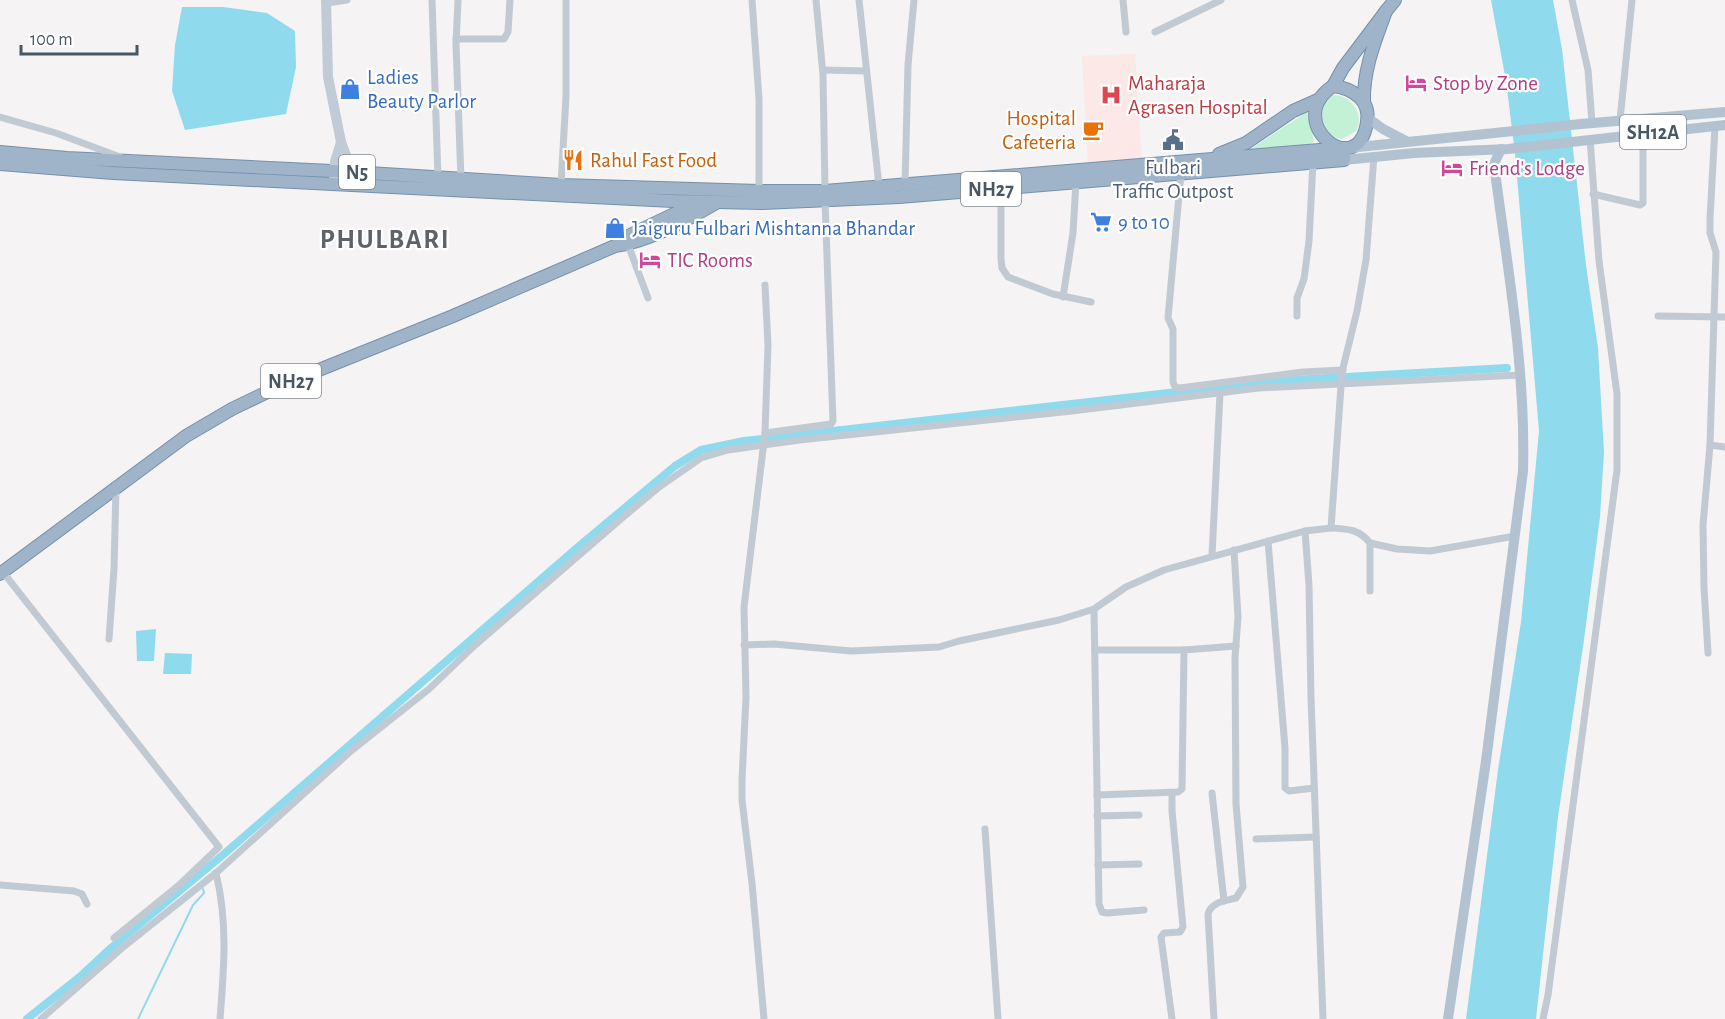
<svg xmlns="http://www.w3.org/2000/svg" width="1725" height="1019" font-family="'Alegreya Sans',sans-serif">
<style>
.medical{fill:#fce8e6}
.green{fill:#c3f1d5}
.water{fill:#90daee}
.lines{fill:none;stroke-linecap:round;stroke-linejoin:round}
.stream{stroke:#90daee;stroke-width:2}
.canal{stroke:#90daee;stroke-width:8}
.trunk-casing{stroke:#7690ad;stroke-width:14}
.minor{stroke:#c1cad2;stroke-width:7}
.secondary{stroke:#c1cbd6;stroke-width:10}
.primary{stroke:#b3c2d1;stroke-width:10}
.trunk{stroke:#9fb4c9;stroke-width:12}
.labels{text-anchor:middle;stroke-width:4.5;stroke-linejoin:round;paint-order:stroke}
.shield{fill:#fff;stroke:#808990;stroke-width:1.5}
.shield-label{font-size:20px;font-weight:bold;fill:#4a5661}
.shop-label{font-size:21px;fill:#366cbe;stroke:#fff;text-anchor:start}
.health-label{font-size:21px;fill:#be3a42;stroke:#fff;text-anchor:start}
.hotel-label{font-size:21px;fill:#b23c85;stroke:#fff;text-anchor:start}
.food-label{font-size:21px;fill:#c56008;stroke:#fff;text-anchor:end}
.service-label{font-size:21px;fill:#4e5e75;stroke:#fff}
.district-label{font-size:27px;font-weight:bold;letter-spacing:1.5px;fill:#5f6368;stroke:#fff}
</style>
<rect width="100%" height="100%" fill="#f5f3f3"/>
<polygon class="medical" points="1135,54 1142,162 1088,166 1082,56"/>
<g class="green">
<path d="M1333 95C1351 95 1365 114 1356 131L1342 139 1331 136C1321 123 1317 104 1333 95Z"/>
<polygon points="1307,112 1314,141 1311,144 1249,150"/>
</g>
<g class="water">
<polygon points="1491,0 1553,0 1562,49 1586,265 1598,348 1604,452 1600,517 1584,640 1558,817 1536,1019 1466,1019 1498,770 1521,622 1539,431 1515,154 1506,81"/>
<polygon points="182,7 223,7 267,13 295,31 296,67 286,114 185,130 172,91 175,45"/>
<polygon points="156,629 154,661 137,661 136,631"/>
<polygon points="165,653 192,654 191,674 163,674"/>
</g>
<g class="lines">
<polyline class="stream" points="138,1019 193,905 204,893 203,889"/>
<polyline class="canal" points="27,1019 81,976 111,948 224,854 578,547 675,466 701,450 744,441 1274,381 1507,368"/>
<defs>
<g id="trunk">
<polyline points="1386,11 1395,0"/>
<path d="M1333 86 1343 68 1386 11C1375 41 1363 70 1364 102"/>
<path d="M1333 86C1352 88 1371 100 1367 122 1358 184 1281 121 1333 86Z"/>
<polyline points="0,152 67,158 352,172 561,185 759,191 825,191 1344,148 1344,160 899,197 762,203 673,201 352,185 113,173 0,164"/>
<polyline points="1219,154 1246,143 1293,111 1320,99"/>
<polyline points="619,243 626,237 697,203"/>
<path d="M0 574 186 436 232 409 284 384 453 316 615 246C648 242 687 220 716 203"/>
</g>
</defs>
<use href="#trunk" class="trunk-casing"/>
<g class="minor">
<polyline points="432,0 438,178"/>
<polyline points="458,0 456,44 461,179"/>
<polyline points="752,0 759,99 759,191"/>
<polyline points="816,0 823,75 825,191"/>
<polyline points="859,0 879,186"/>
<polyline points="1123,0 1126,32"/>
<polyline points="1572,0 1588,70 1592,123"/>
<polyline points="327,3 347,0"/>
<polyline points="1155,32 1221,0"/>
<polyline points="456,39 504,39 508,32 510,0"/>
<polyline points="823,70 866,71"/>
<polyline points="0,117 56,133 120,157"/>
<polyline points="1620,120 1632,0"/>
<polyline points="1181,173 1168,318 1173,329 1173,382 1175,387 1180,388 1303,372 1343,370"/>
<polyline points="905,184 908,65 914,0"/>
<polyline points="561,185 566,96 566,0"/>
<polyline points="1001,188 1001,259 1002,268 1008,277 1053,294 1091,302"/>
<polyline points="1593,194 1640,205 1643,203 1643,149"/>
<polyline points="627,242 648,298"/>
<polyline points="1063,297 1073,233 1076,182"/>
<polyline points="1297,316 1297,298 1304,279 1309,241 1313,162"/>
<polyline points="1658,316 1725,317"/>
<polyline points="765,433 831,424 833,421 825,201"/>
<polyline points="1710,445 1725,447"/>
<path d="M1331 528C1348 529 1359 529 1370 543V591"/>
<polyline points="1305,531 1309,585 1311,698 1323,1019"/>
<polyline points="1268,541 1285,748 1285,788 1289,791 1314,788"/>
<polyline points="1370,543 1397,549 1430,551 1515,536"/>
<polyline points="1212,556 1220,393"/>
<polyline points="2,571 219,847 178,886 114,938"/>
<polyline points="109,639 114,569 116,488"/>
<polyline points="744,645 774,644 851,651 939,647 959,641 1059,620 1094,609"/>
<polyline points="1095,650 1184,650"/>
<polyline points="1708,653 1704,588 1703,525 1710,445 1716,252 1710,233 1710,219 1715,126"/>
<polyline points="1212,793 1224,901"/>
<polyline points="1097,795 1178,792 1182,789 1184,650 1236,646"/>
<polyline points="1097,816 1139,815"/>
<polyline points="985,829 998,1019"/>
<polyline points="1256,839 1316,837"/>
<polyline points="1098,865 1139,864"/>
<path d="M216 873C228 922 224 969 220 1019"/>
<polyline points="0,885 74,891 82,894 87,904"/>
<polyline points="1144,910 1107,913 1102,912 1099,904 1094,609 1126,587 1164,570 1305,531 1331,528 1342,372 1357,311 1366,260 1374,156"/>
<polyline points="41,1019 122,948 216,873 351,751 429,689 474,646 622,518 658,488 701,458 728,450 800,440 1072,411 1259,388 1519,375"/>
<polyline points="764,1019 752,883 742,800 742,780 746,697 744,607 765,433 768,345 765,285"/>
<polyline points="1172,1019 1161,937 1164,933 1180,932 1183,927 1172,811 1172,793"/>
<path d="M1214 1019 1208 914C1211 902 1225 901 1236 898L1243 887 1236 804 1235 658 1238 617 1234 550"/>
<polyline points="1543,1019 1548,995 1617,470 1617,394 1599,261 1590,139"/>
</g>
<g class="secondary">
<polyline points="326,0 328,77 341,142 352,172 352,179"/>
<polyline points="334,184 335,162 341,142"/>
</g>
<g class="primary">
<polyline points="1368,118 1383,129 1406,141"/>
<polyline points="1349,148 1581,124 1725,112"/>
<polyline points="1344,160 1414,153 1508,149 1725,125"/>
<path d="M1448 1019 1486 761 1523 471C1526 368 1507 265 1494 164L1501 149"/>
</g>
<use href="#trunk" class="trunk"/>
</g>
<defs>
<symbol id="hotel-bare" viewBox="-9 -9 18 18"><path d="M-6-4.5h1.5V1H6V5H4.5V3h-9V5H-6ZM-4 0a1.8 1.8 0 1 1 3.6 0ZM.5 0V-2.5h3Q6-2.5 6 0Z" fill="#d1479c" stroke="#fff" stroke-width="2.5" paint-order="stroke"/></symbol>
<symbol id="shop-bare" viewBox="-9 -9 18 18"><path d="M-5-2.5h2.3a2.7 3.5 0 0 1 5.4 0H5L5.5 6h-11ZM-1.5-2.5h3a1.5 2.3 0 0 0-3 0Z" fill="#3f7fe0" stroke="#fff" stroke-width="2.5" paint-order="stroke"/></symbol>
<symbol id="hospital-bare" viewBox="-9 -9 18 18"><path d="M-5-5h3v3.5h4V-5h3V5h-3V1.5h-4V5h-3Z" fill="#e0444e" stroke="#fff" stroke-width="2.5" paint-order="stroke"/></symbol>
<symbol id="cafe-bare" viewBox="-9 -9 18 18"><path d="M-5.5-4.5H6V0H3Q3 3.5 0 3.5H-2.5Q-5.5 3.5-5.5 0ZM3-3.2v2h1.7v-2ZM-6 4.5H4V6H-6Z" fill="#e8710a" stroke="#fff" stroke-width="2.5" paint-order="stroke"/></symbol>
<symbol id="civic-bare" viewBox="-9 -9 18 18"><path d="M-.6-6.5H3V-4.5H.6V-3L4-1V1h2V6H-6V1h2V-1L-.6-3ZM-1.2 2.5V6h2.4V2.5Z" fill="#5c6f8a" stroke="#fff" stroke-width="2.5" paint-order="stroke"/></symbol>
<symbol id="restaurant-bare" viewBox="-9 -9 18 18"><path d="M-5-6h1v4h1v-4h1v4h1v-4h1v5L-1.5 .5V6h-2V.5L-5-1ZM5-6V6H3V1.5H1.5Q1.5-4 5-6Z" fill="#e8710a" stroke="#fff" stroke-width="2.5" paint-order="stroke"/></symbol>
<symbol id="supermarket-bare" viewBox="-9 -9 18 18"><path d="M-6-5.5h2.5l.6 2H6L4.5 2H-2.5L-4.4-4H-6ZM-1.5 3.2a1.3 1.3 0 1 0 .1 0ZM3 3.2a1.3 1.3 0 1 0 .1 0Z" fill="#3f7fe0" stroke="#fff" stroke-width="2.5" paint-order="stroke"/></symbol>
</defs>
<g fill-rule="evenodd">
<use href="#hotel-bare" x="1401" y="68" width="30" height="30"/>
<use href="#shop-bare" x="335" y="74" width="30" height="30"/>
<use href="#hospital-bare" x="1096" y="80" width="30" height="30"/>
<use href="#cafe-bare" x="1078" y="115" width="30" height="30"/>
<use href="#civic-bare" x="1158" y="125" width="30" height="30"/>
<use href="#restaurant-bare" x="558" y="145" width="30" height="30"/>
<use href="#hotel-bare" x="1437" y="153" width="30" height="30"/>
<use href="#supermarket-bare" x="1086" y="207" width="30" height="30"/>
<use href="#shop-bare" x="600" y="213" width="30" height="30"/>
<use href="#hotel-bare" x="635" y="245" width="30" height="30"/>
</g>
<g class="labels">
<g class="shield">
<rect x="1620" y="115" width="66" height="34" rx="4.5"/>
<rect x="339" y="155" width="36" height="34" rx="4.5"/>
<rect x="961" y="172" width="60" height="34" rx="4.5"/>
<rect x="261" y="364" width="60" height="34" rx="4.5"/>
</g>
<g class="shield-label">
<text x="1653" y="139">SH12A</text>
<text x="357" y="179">N5</text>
<text x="991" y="196">NH27</text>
<text x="291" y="388">NH27</text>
</g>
<g class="shop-label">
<text x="367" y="84">Ladies<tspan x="367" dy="24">Beauty Parlor</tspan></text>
<text x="1118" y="229">9 to 10</text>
<text x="632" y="235">Jaiguru Fulbari Mishtanna Bhandar</text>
</g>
<g class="health-label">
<text x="1128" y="90">Maharaja<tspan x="1128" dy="24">Agrasen Hospital</tspan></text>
</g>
<g class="hotel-label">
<text x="1433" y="90">Stop by Zone</text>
<text x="1469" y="175">Friend's Lodge</text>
<text x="667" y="267">TIC Rooms</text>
</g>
<g class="food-label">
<text x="1076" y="125">Hospital<tspan x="1076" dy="24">Cafeteria</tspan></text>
<text x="590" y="167" text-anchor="start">Rahul Fast Food</text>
</g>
<g class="service-label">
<text x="1173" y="174">Fulbari<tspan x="1173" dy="24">Traffic Outpost</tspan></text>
</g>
<g class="district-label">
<text x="385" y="248">PHULBARI</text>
</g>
</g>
<path d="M21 45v9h116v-9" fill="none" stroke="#4a5661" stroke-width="3"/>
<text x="30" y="45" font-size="18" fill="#4a5661" stroke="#ffffff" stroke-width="4.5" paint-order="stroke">100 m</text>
</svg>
